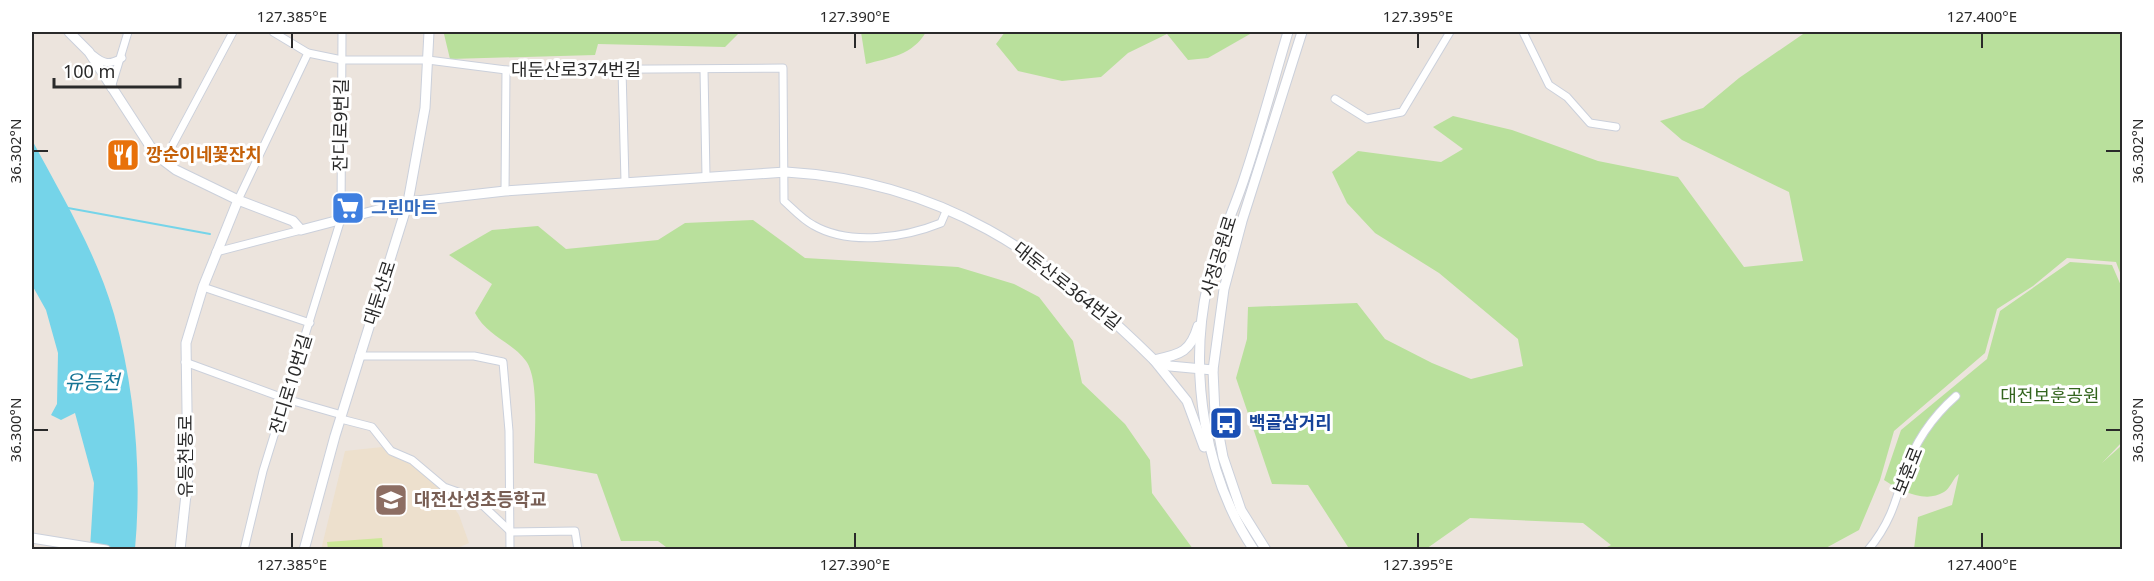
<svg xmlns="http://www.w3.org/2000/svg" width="2154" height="581" font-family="'Noto Sans','Noto Sans KR',sans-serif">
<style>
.education{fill:#ede0cd}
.green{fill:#b9e09c}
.pitch{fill:#cce798}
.water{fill:#75d4e9}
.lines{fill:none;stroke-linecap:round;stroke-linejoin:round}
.stream{stroke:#75d4e9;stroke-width:2}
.street-casing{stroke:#cbd0db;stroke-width:9}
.secondary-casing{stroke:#cbd0db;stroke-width:11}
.street{stroke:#fff;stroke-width:7}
.secondary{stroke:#fff;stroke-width:9}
.ticks{fill:none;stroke:#2a2a2a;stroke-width:2}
.labels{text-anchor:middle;stroke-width:6;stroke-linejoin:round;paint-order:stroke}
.street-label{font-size:18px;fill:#2a2a2a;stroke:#fff}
.food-label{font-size:18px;font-weight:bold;fill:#c56008;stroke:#fff;text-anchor:start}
.shop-label{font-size:18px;font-weight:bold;fill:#366cbe;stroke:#fff;text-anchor:start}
.park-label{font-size:18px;fill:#32641d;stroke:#fff}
.transit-label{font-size:18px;font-weight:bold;fill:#164399;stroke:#fff;text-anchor:start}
.education-label{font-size:18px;font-weight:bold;fill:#785e54;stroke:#fff;text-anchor:start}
.water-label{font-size:20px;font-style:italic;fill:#147495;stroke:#fff}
.neatline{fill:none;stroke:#2a2a2a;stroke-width:2}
.ticks-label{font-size:15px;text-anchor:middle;fill:#2a2a2a}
</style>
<rect width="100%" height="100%" fill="#ece4dd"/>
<polygon class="education" points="382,447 388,454 411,462 439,486 459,515 469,543 453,550 321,550 345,451"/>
<g class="green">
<polygon points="445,32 740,32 725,47 598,44 595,55 450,59 444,34"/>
<path d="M861 32H926C913 55 889 58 866 64Z"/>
<polygon points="1005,32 1249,32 1250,34 1208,58 1188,60 1167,34 1128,53 1101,77 1062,81 1018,71 996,44"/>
<polygon points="1806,32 2122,32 2122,278 2116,262 2067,258 2033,286 1997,309 1985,353 1894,431 1880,480 1859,530 1824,549 1601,550 1611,545 1583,523 1470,518 1426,549 1348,547 1308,485 1272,484 1236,378 1247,339 1248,307 1357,303 1385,339 1432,363 1471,379 1523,366 1518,339 1439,273 1375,233 1347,203 1332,172 1358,151 1441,162 1463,149 1433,127 1453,116 1512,130 1598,161 1678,177 1744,267 1803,261 1789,192 1682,140 1660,121 1703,108 1739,78"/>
<path d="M753 220 805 258 958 267 1014 284 1039 297 1073 341 1082 383 1125 424 1150 460 1152 493 1193 549 670 550 658 541H621L597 474 534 463C534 439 540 380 526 361 512 342 487 336 475 313L492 284 449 255 492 230 538 226 566 249 658 240 685 223Z"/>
<path d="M2070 262 2112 265 2122 288V442L2102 463 2122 445V549H1914L1918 517 1952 505 1959 474C1953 478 1950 489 1944 492 1925 504 1899 490 1884 480L1901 430 1987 359 2000 311Z"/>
</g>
<polygon class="pitch" points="382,538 383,549 328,549 327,542"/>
<path class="water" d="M32 140C62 196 96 252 114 314 135 389 142 472 135 549H90L94 483 75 413 61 420 51 415 57 404 58 353 46 310 32 285Z"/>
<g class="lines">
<polyline class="stream" points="68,208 210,234"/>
<defs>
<g id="street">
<path d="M273 32 308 53 342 60H428L506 70 783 68 784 201C793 209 803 220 813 225 849 246 904 238 941 223L947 209"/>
<polyline points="1523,32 1549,85 1567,97 1590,123 1616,127"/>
<path d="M93 55C104 64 109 65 122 58"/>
<polyline points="622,70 625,181"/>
<polyline points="704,70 706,176"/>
<polyline points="111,88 128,32"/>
<polyline points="1335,99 1367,119 1402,112 1450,32"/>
<polyline points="164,161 233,32"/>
<polyline points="505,191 506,70"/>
<polyline points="238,200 308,53"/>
<polyline points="216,252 301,230"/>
<polyline points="203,287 310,323"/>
<polyline points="359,356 474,356 503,362 509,431 510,550"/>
<polyline points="185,362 286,399 342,415"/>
<polyline points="341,419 372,427 391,451 412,460 444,487 475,498 511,532 575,531 578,550"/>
<polyline points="244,550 263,471 341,219 342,32"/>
<path d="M1868 550C1889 525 1895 504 1904 474 1914 444 1932 417 1956 396"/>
</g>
<g id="secondary">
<path d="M69 32 89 52 150 146 164 161 176 170 238 200 293 221 301 230 408 202 505 191 786 172C941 181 1047 254 1154 360L1170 366 1213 370"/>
<path d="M1198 326C1190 353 1180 354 1154 360L1187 401 1204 447"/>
<polyline points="32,538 106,550"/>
<polyline points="180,550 188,476 186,343 203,287 238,200"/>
<polyline points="304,550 335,436 408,202 425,108 429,32"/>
<path d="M1254 550C1204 476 1188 370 1208 283 1216 246 1234 211 1245 176 1261 128 1274 79 1288 32"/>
<polyline points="1266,550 1241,510 1223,457 1215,414 1213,370 1224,289 1242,221 1302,32"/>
</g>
</defs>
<use href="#street" class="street-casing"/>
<use href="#secondary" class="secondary-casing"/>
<use href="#street" class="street"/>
<use href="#secondary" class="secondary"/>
</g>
<path class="ticks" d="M292 33V48M855 33V48M1418 33V48M1982 33V48M33 151H48M2106 151H2121M33 430H48M2106 430H2121M292 533V548M855 533V548M1418 533V548M1982 533V548"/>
<defs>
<symbol id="restaurant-square" viewBox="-11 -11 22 22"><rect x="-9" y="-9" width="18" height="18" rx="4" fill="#e8710a" stroke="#fff"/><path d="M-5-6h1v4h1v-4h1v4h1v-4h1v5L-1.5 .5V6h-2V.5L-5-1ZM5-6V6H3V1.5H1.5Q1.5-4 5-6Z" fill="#fff"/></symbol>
<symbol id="supermarket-square" viewBox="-11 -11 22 22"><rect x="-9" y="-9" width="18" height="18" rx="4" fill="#3f7fe0" stroke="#fff"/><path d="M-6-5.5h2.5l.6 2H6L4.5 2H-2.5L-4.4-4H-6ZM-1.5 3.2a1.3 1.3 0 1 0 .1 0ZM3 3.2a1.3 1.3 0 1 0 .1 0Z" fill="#fff"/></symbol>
<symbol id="bus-square" viewBox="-11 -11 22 22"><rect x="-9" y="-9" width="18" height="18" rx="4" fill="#1a4fb4" stroke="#fff"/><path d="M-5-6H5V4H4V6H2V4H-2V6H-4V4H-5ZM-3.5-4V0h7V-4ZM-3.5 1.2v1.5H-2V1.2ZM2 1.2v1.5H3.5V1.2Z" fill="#fff"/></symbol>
<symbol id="school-square" viewBox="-11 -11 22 22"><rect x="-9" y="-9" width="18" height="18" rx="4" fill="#8d6e63" stroke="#fff"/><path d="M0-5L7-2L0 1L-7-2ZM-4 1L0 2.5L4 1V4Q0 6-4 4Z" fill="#fff"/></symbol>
</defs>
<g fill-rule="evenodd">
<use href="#restaurant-square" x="104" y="136" width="38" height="38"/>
<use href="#supermarket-square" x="329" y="189" width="38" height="38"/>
<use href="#bus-square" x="1207" y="404" width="38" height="38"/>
<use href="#school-square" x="372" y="481" width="38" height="38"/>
</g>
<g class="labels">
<g class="street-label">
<text x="576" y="76">대둔산로374번길</text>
<text transform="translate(341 125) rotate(-89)" y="6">잔디로9번길</text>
<text transform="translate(1219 256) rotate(-73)" y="6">사정공원로</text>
<text transform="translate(1067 286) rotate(38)" y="6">대둔산로364번길</text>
<text transform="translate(380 293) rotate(-72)" y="6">대둔산로</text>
<text transform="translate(291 384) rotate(-73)" y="6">잔디로10번길</text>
<text transform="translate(186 456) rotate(-90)" y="6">유등천동로</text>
<text transform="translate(1908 471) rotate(-68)" y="6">보훈로</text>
</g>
<g class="food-label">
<text x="146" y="161">깡순이네꽃잔치</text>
</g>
<g class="shop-label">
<text x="371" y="214">그린마트</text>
</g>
<g class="park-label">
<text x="2050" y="402">대전보훈공원</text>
</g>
<g class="transit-label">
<text x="1249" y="429">백골삼거리</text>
</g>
<g class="education-label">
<text x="414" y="506">대전산성초등학교</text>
</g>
<g class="water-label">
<text x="92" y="389">유등천</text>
</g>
</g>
<rect width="2154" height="581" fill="none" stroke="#ffffff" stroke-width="66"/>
<path d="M54 78v9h126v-9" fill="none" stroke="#2a2a2a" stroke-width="3"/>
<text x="63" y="78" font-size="18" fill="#2a2a2a" stroke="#ffffff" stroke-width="4.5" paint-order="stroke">100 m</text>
<rect x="33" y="33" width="2088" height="515" class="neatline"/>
<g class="ticks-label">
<text x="292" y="22">127.385°E</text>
<text x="855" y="22">127.390°E</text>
<text x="1418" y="22">127.395°E</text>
<text x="1982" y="22">127.400°E</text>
<text transform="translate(16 151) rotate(-90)" y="5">36.302°N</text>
<text transform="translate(2138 151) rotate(-90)" y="5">36.302°N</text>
<text transform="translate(16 430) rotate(-90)" y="5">36.300°N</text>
<text transform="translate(2138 430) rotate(-90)" y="5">36.300°N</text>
<text x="292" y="570">127.385°E</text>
<text x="855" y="570">127.390°E</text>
<text x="1418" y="570">127.395°E</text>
<text x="1982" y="570">127.400°E</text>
</g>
</svg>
